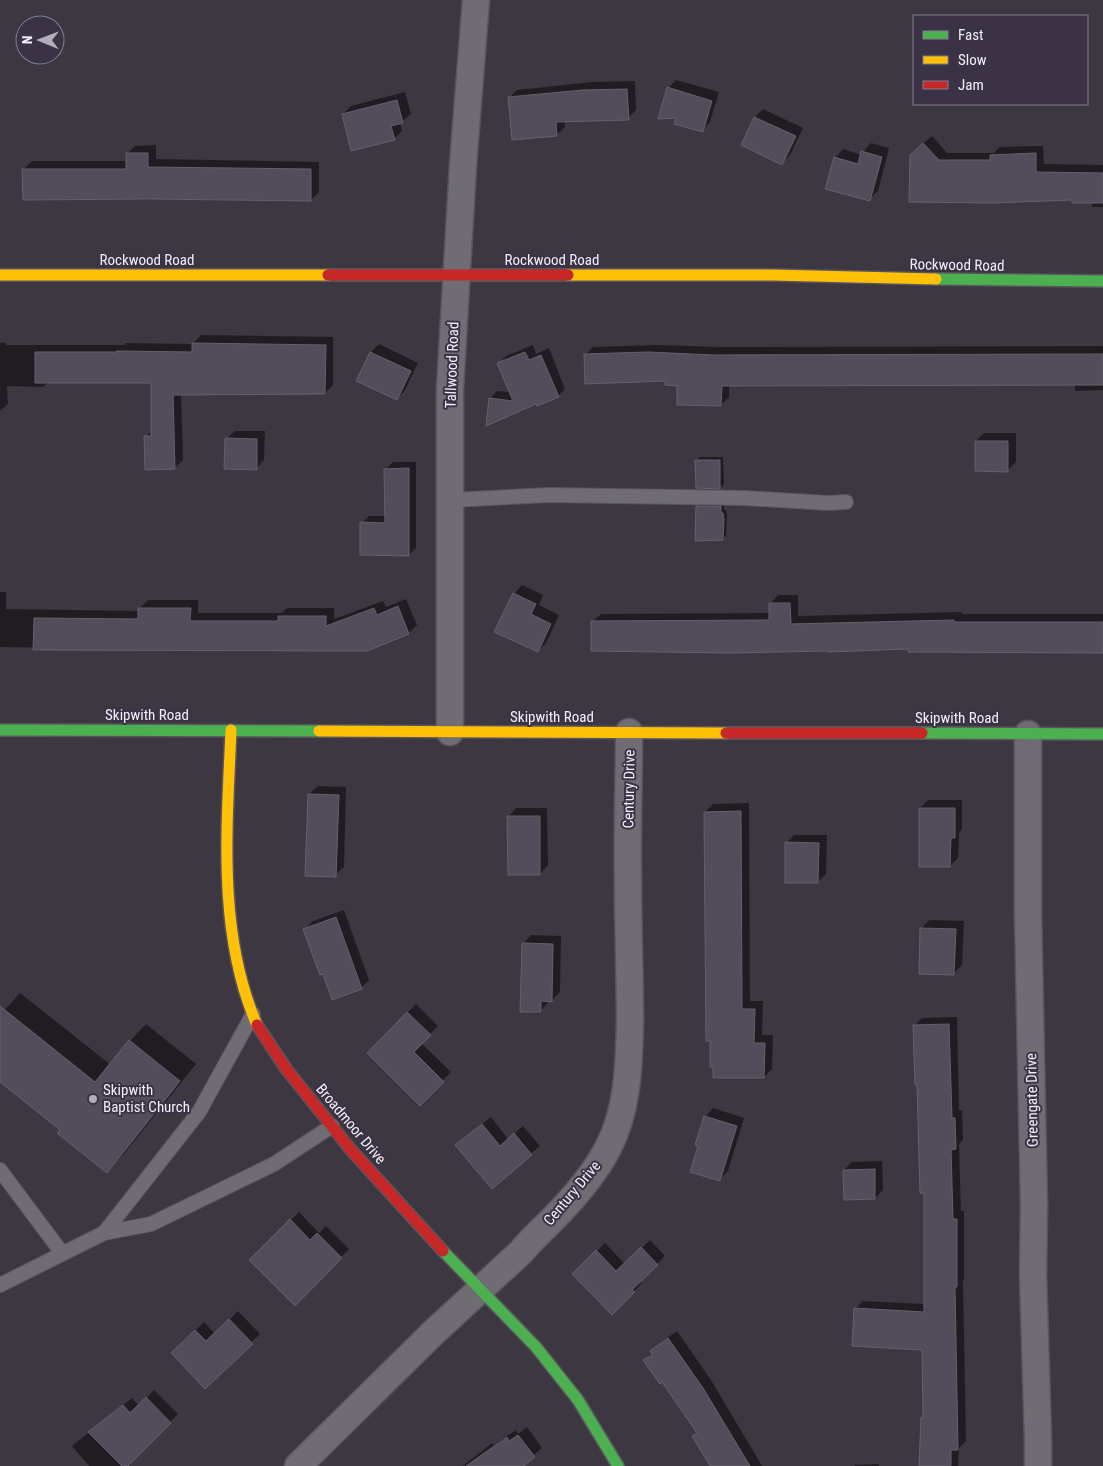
<svg xmlns="http://www.w3.org/2000/svg" width="1103" height="1466" font-family="'Roboto Condensed',sans-serif">
<style>
.shadow{fill:#0007}
.building{fill:#534c5b;stroke:#65616a}
.lines{fill:none;stroke-linecap:round;stroke-linejoin:round}
.lane-casing{stroke:#59555e;stroke-width:16}
.street-casing{stroke:#59555e;stroke-width:29}
.fast-casing{stroke:#59555e;stroke-width:14}
.slow-casing{stroke:#59555e;stroke-width:14}
.jam-casing{stroke:#59555e;stroke-width:14}
.lane{stroke:#6f6c73;stroke-width:14}
.street{stroke:#6f6c73;stroke-width:26}
.fast{stroke:#4caf50;stroke-width:11}
.slow{stroke:#ffc107;stroke-width:11}
.jam{stroke:#c62828;stroke-width:11}
.poi-dot{fill:#b2aeb9;stroke:#3b3345;stroke-width:2}
.labels{text-anchor:middle;stroke-width:4;stroke-linejoin:round;paint-order:stroke}
.street-label{font-size:15px;fill:#f2eef9;stroke:#3b3345}
.poi-label{font-size:15px;fill:#f2eef9;stroke:#3b3345;text-anchor:start}
</style>
<rect width="100%" height="100%" fill="#3c3741"/>
<g class="shadow">
<polygon points="676,80 719,92 710,122 702,131 678,117 668,88"/>
<polygon points="635,81 636,110 628,118 564,120 565,127 556,135 509,98 517,90 592,82"/>
<polygon points="405,92 411,114 400,123 402,131 394,139 343,114 351,106"/>
<polygon points="763,109 803,128 790,155 782,163 742,144 755,117"/>
<polygon points="932,136 947,153 994,153 999,147 1043,146 1044,164 1103,165 1103,207 1092,207 1092,202 1074,199 992,202 919,147"/>
<polygon points="871,143 889,148 878,191 869,199 835,158 843,149 862,155 863,152"/>
<polygon points="156,145 156,159 319,162 319,192 311,200 24,199 24,169 32,161 127,161 127,154 135,146"/>
<polygon points="201,335 333,337 333,385 325,393 181,394 183,460 175,468 146,437 152,430 152,381 49,381 43,387 7,386 8,404 0,411 0,343 5,342 6,345 124,345 126,343 193,344"/>
<polygon points="379,344 418,363 405,390 397,399 358,380 371,352"/>
<polygon points="533,345 536,354 549,348 565,389 558,396 537,403 487,424 490,399 497,391 511,392 499,364 506,356"/>
<polygon points="657,345 721,347 1103,346 1103,390 1075,391 1075,385 729,385 729,397 721,405 666,380 585,355 593,347"/>
<polygon points="235,431 265,431 264,460 256,469 226,439"/>
<polygon points="984,433 1016,433 1016,462 1008,470 976,441"/>
<polygon points="700,457 723,457 724,484 720,488 696,461"/>
<polygon points="393,462 416,462 416,548 409,555 362,523 369,516 387,516 386,469"/>
<polygon points="701,503 724,503 724,510 726,510 727,515 726,535 723,539 697,507"/>
<polygon points="522,585 543,595 539,605 559,615 546,643 538,651 514,594"/>
<polygon points="0,592 6,592 6,609 139,611 139,609 148,600 198,600 198,613 282,613 287,608 334,608 334,619 383,601 386,607 406,599 417,625 409,633 196,650 0,647"/>
<polygon points="778,595 798,595 798,616 962,612 962,614 1103,614 1103,652 910,648 592,622 601,614 770,613 770,604"/>
<polygon points="318,786 346,787 344,867 335,875 309,794"/>
<polygon points="928,800 962,800 962,829 959,833 958,858 950,866 920,808"/>
<polygon points="749,803 750,1001 763,1001 762,1035 773,1035 772,1069 764,1077 712,1040 705,812 713,804"/>
<polygon points="516,808 547,808 548,865 540,874 508,817"/>
<polygon points="794,835 827,835 826,874 818,882 786,843"/>
<polygon points="344,910 369,980 361,988 324,972 305,929 313,921"/>
<polygon points="929,920 964,921 962,965 954,973 921,929"/>
<polygon points="531,935 561,936 560,992 551,1001 548,1001 548,1003 540,1011 523,944"/>
<polygon points="20,993 111,1065 130,1041 146,1024 196,1064 123,1155 107,1171 62,1130 0,1081 0,1015"/>
<polygon points="416,1004 438,1026 421,1043 451,1072 420,1104 368,1053"/>
<polygon points="957,1017 959,1110 962,1110 963,1140 959,1144 961,1211 964,1211 964,1278 963,1280 966,1441 959,1448 958,1466 921,1466 922,1418 924,1416 923,1349 855,1309 863,1301 925,1304 926,1192 914,1026 922,1018"/>
<polygon points="713,1108 744,1118 728,1171 719,1180 705,1117"/>
<polygon points="491,1117 508,1139 523,1126 540,1146 492,1187 465,1137"/>
<polygon points="882,1161 883,1190 875,1198 844,1170 852,1162"/>
<polygon points="299,1212 319,1233 326,1226 349,1249 295,1304 250,1260"/>
<polygon points="650,1240 665,1256 640,1281 642,1283 612,1314 574,1274 605,1243 625,1264"/>
<polygon points="238,1311 260,1334 205,1387 172,1353 204,1322 215,1334"/>
<polygon points="677,1331 711,1380 762,1466 711,1466 693,1436 698,1432 662,1380 645,1360 660,1343"/>
<polygon points="154,1390 178,1414 126,1466 89,1466 72,1446 132,1398 139,1406"/>
<polygon points="527,1427 542,1448 521,1466 463,1466 492,1443 494,1445 516,1430 518,1434"/>
<polygon points="879,1464 879,1466 854,1466 855,1465"/>
</g>
<g class="building">
<polygon points="667,87 712,101 703,132 674,124 676,118 658,119"/>
<polygon points="627,89 629,120 556,122 557,136 512,140 508,97 583,90"/>
<polygon points="397,100 403,123 391,126 395,140 351,151 342,114"/>
<polygon points="754,117 796,136 782,165 741,145"/>
<polygon points="923,143 939,160 990,160 990,155 1036,153 1036,172 1103,173 1103,203 1072,203 1072,200 992,203 909,202 910,155"/>
<polygon points="861,151 882,157 870,201 825,189 834,157 858,164"/>
<polygon points="126,153 148,153 148,167 311,169 311,201 148,199 23,200 22,169 126,169"/>
<polygon points="192,343 326,345 325,394 173,395 175,469 145,470 144,436 151,436 151,383 35,383 35,352 116,352 116,351 192,352"/>
<polygon points="370,352 411,371 397,400 356,381"/>
<polygon points="525,352 529,360 541,355 559,397 537,406 536,404 486,426 489,398 513,401 497,363"/>
<polygon points="648,352 713,355 1103,354 1103,385 722,386 721,406 677,405 677,386 665,385 665,381 585,384 584,354"/>
<polygon points="225,438 257,439 257,470 224,469"/>
<polygon points="975,441 1008,441 1008,472 975,471"/>
<polygon points="695,460 720,460 720,489 696,488"/>
<polygon points="409,468 409,556 360,555 360,522 385,523 384,469"/>
<polygon points="696,506 721,506 721,513 723,513 724,519 723,540 695,541"/>
<polygon points="513,593 536,604 531,614 551,624 538,652 494,632"/>
<polygon points="769,603 790,603 791,624 954,620 954,622 1103,622 1103,653 908,652 908,649 828,652 828,651 730,653 591,651 591,621 769,620"/>
<polygon points="398,606 409,634 367,651 33,650 34,618 138,619 138,608 191,608 190,621 278,621 278,616 326,616 326,626 374,608 377,615"/>
<polygon points="308,794 339,795 336,877 305,876"/>
<polygon points="919,808 955,808 955,838 951,838 950,867 919,867"/>
<polygon points="741,811 742,1009 755,1009 754,1043 765,1043 764,1078 713,1078 713,1067 710,1067 710,1041 706,1041 704,812"/>
<polygon points="507,816 540,816 540,875 508,875"/>
<polygon points="785,842 819,843 818,883 785,883"/>
<polygon points="336,917 362,989 332,1000 323,974 320,975 303,929"/>
<polygon points="920,928 956,929 954,975 919,974"/>
<polygon points="522,943 553,944 552,1002 541,1001 541,1012 520,1012"/>
<polygon points="0,1006 95,1082 129,1040 180,1081 107,1173 57,1133 60,1130 0,1082"/>
<polygon points="407,1012 431,1035 414,1052 444,1082 420,1106 367,1053"/>
<polygon points="949,1024 952,1118 955,1118 956,1149 951,1150 953,1219 957,1219 957,1287 955,1287 958,1450 951,1450 951,1466 919,1466 921,1417 923,1418 922,1350 852,1346 854,1308 924,1312 924,1193 920,1193 917,1085 915,1085 913,1025"/>
<polygon points="704,1116 737,1126 720,1181 690,1172 698,1146 695,1145"/>
<polygon points="482,1124 500,1146 514,1133 532,1155 492,1189 455,1145"/>
<polygon points="875,1169 875,1199 844,1200 843,1170"/>
<polygon points="290,1219 310,1240 317,1233 342,1258 295,1306 249,1260"/>
<polygon points="641,1247 658,1265 632,1290 635,1292 612,1315 572,1274 596,1250 616,1271"/>
<polygon points="229,1319 253,1344 205,1389 171,1353 195,1330 206,1341"/>
<polygon points="668,1338 703,1388 750,1466 710,1466 692,1436 697,1433 662,1382 660,1384 643,1360 652,1355 650,1351"/>
<polygon points="146,1397 171,1423 128,1466 122,1466 88,1432 123,1405 130,1413"/>
<polygon points="518,1435 535,1457 524,1466 466,1466 507,1437 509,1441"/>
</g>
<g class="lines">
<defs>
<g id="lane">
<polyline points="451,500 549,495 745,498 828,503 846,502"/>
<polyline points="0,1170 62,1253"/>
<polyline points="104,1233 199,1112 253,1014"/>
<polyline points="0,1285 104,1233 151,1224 274,1164 332,1126"/>
</g>
<g id="street">
<polyline points="450,732 450,389 463,165 476,0"/>
<polyline points="1028,734 1028,912 1034,1206 1033,1274 1038,1440 1038,1466"/>
<path d="M298 1466 433 1333 521 1252C530 1241 540 1232 550 1222 571 1201 594 1175 608 1148 628 1110 629 1065 630 1023 630 976 628 930 628 883 627 833 629 782 629 732"/>
</g>
<g id="fast">
<polyline points="936,279 1103,281"/>
<polyline points="0,730 319,731"/>
<polyline points="922,733 1103,734"/>
<polyline points="443,1251 536,1347 578,1400 618,1466"/>
</g>
<g id="slow">
<polyline points="0,275 328,275"/>
<polyline points="568,275 773,275 936,279"/>
<path d="M231 730C227 828 217 933 257 1025"/>
<polyline points="319,731 726,733"/>
</g>
<g id="jam">
<polyline points="328,275 568,275"/>
<polyline points="726,733 922,733"/>
<polyline points="257,1025 287,1070 351,1150 443,1251"/>
</g>
</defs>
<use href="#lane" class="lane-casing"/>
<use href="#street" class="street-casing"/>
<use href="#fast" class="fast-casing"/>
<use href="#slow" class="slow-casing"/>
<use href="#jam" class="jam-casing"/>
<use href="#lane" class="lane"/>
<use href="#street" class="street"/>
<use href="#fast" class="fast"/>
<use href="#slow" class="slow"/>
<use href="#jam" class="jam"/>
</g>
<circle class="poi-dot" cx="93" cy="1099" r="5"/>
<g class="labels">
<g class="street-label">
<text x="147" y="265">Rockwood Road</text>
<text x="552" y="265">Rockwood Road</text>
<text transform="translate(957 265) rotate(1)" y="5">Rockwood Road</text>
<text transform="translate(452 365) rotate(-88)" y="5">Tallwood Road</text>
<text x="147" y="720">Skipwith Road</text>
<text x="552" y="722">Skipwith Road</text>
<text x="957" y="723">Skipwith Road</text>
<text transform="translate(629 789) rotate(-89)" y="5">Century Drive</text>
<text transform="translate(1032 1100) rotate(-91)" y="5">Greengate Drive</text>
<text transform="translate(351 1124) rotate(50)" y="5">Broadmoor Drive</text>
<text transform="translate(572 1193) rotate(-50)" y="5">Century Drive</text>
</g>
<g class="poi-label">
<text x="103" y="1095">Skipwith<tspan x="103" dy="17">Baptist Church</tspan></text>
</g>
</g>
<rect x="913" y="15" width="175" height="90" fill="#3b3345" stroke="#847e8d"/>
<rect x="923" y="31" width="25" height="8" fill="#4caf50" stroke="#847e8d"/>
<text x="958" y="40" font-size="15" fill="#f2eef9">Fast</text>
<rect x="923" y="56" width="25" height="8" fill="#ffc107" stroke="#847e8d"/>
<text x="958" y="65" font-size="15" fill="#f2eef9">Slow</text>
<rect x="923" y="81" width="25" height="8" fill="#c62828" stroke="#847e8d"/>
<text x="958" y="90" font-size="15" fill="#f2eef9">Jam</text>
<g transform="translate(40 40) rotate(271)"><circle r="24" fill="#3b3345" stroke="#847e8d"/>
<path d="M0-4L9 19L0 12L-9 19Z" fill="#b2aeb9"/>
<text y="-8" font-size="14" font-weight="bold" text-anchor="middle" fill="#f2eef9">N</text>
</g>
</svg>
